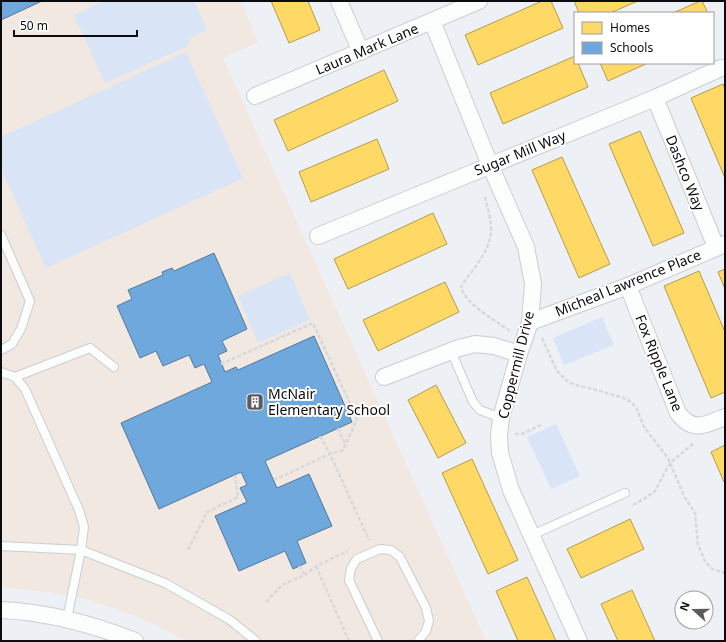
<svg xmlns="http://www.w3.org/2000/svg" width="726" height="642" font-family="'Noto Sans',sans-serif">
<style>
.education{fill:#f1e8e1}
.green{fill:#d9e5f7}
.homes{fill:#ffd966;stroke:#b69c4c}
.schools{fill:#6fa8dc;stroke:#51799e}
.lines{fill:none;stroke-linecap:round;stroke-linejoin:round}
.service-casing{stroke:#cbcdd0;stroke-width:10}
.minor-casing{stroke:#cbcdd0;stroke-width:18}
.path{stroke:#d7d8da;stroke-width:2.5;stroke-dasharray:4 2;stroke-linecap:butt}
.service{stroke:#fcfdfd;stroke-width:8}
.minor{stroke:#fcfdfd;stroke-width:16}
.labels{text-anchor:middle;stroke-width:4;stroke-linejoin:round;paint-order:stroke}
.street-label{font-size:14px;fill:#0b0c0f;stroke:#fff}
.poi-label{font-size:14px;fill:#0b0c0f;stroke:#fff;text-anchor:start}
</style>
<rect width="100%" height="100%" fill="#edf0f4"/>
<polygon class="education" points="1,1 241,1 258,42 223,58 486,641 187,641 145,620 104,605 76,597 47,592 1,587"/>
<g class="green">
<polygon points="104,1 194,1 207,30 191,37 187,47 174,52 105,83 74,15"/>
<polygon points="186,52 243,178 46,268 1,168 1,137"/>
<polygon points="290,273 310,320 258,343 238,296"/>
<polygon points="602,317 614,345 564,365 553,338"/>
<polygon points="556,424 580,476 551,489 527,437"/>
</g>
<g class="homes">
<polygon points="271,1 308,1 320,30 289,43"/>
<polygon points="542,1 551,1 563,28 478,65 465,35"/>
<polygon points="574,1 638,1 610,13 579,13"/>
<polygon points="700,1 702,1 708,13 673,13"/>
<polygon points="575,56 575,63 578,63 588,87 503,124 490,93"/>
<polygon points="600,63 648,63 608,81"/>
<polygon points="384,70 398,101 288,151 274,120"/>
<polygon points="723,84 725,89 725,178 691,98"/>
<polygon points="640,131 684,233 653,246 609,144"/>
<polygon points="377,139 389,169 311,202 299,172"/>
<polygon points="562,157 610,264 579,278 532,170"/>
<polygon points="433,213 447,244 348,289 334,259"/>
<polygon points="725,269 725,289 718,272"/>
<polygon points="699,271 725,332 725,392 711,398 664,286"/>
<polygon points="445,282 459,312 378,351 363,320"/>
<polygon points="436,385 466,443 438,458 408,400"/>
<polygon points="725,445 725,481 724,482 711,452"/>
<polygon points="472,459 518,560 488,574 442,473"/>
<polygon points="630,519 644,549 581,578 567,549"/>
<polygon points="527,577 556,641 518,641 496,591"/>
<polygon points="632,590 655,641 618,641 601,604"/>
</g>
<g class="schools">
<polygon points="1,1 42,1 1,20"/>
<polygon points="214,253 247,329 222,341 227,351 218,355 225,372 236,367 238,370 314,336 352,422 265,461 277,488 309,474 332,526 297,541 306,563 293,569 285,551 239,571 215,516 247,502 240,488 247,485 241,472 159,509 121,423 212,382 204,364 195,368 189,355 163,366 156,351 140,358 117,306 132,299 128,290 163,275 162,272 172,268 174,271"/>
</g>
<g class="lines">
<defs>
<g id="service">
<polyline points="1,235 30,301 21,329 12,344 1,350"/>
<polyline points="451,351 473,402 480,410 501,418"/>
<polyline points="1,372 15,377 25,389 79,510 84,527 81,550 67,619"/>
<polyline points="15,377 90,348 114,367"/>
<polyline points="532,535 625,493"/>
<polyline points="1,546 81,550 165,583 230,620 256,641"/>
<polyline points="378,641 349,580 351,568 357,559 380,549 391,550 400,557 426,608 429,621 426,631 418,641"/>
</g>
<g id="minor">
<polyline points="339,1 361,52"/>
<polyline points="432,21 490,165 526,247 533,284 530,322 519,354 501,418 499,435 500,453 511,490 579,641"/>
<polyline points="255,96 479,1"/>
<polyline points="655,98 716,247"/>
<polyline points="318,236 655,98 721,68"/>
<path d="M628 286 678 413C693 433 706 425 725 417"/>
<polyline points="530,322 628,286 725,244"/>
<polyline points="384,377 459,348 475,344 494,346 519,354"/>
<path d="M1 610C47 612 92 624 135 641"/>
</g>
</defs>
<use href="#service" class="service-casing"/>
<use href="#minor" class="minor-casing"/>
<g class="path">
<path d="M485 197C487 207 491 218 491 228 492 251 472 269 461 287 466 305 495 320 510 331"/>
<polyline points="542,338 557,371 567,381 575,385 593,389 627,399 636,407 644,427 668,458 684,496 695,513 698,545 705,561 712,569 725,573"/>
<polyline points="221,364 313,323 357,419 343,450 330,454 274,480"/>
<polyline points="338,428 345,444"/>
<polyline points="515,434 522,434 541,425"/>
<polyline points="320,436 330,454 369,540"/>
<polyline points="633,505 644,499 655,491 670,463 694,443"/>
<polyline points="188,550 207,512 238,497 235,475"/>
<polyline points="299,566 305,575"/>
<polyline points="316,566 349,641"/>
<polyline points="266,602 282,585 305,575 316,566 348,551"/>
</g>
<use href="#service" class="service"/>
<use href="#minor" class="minor"/>
</g>
<defs>
<symbol id="building-square" viewBox="-11 -11 22 22"><rect x="-9" y="-9" width="18" height="18" rx="4" fill="#5a5c5f" stroke="#fff"/><path d="M-4-6H4V6H1V3H-1V6H-4ZM-2.5-4.3h1.7v1.8h-1.7ZM.8-4.3h1.7v1.8H.8ZM-2.5-1h1.7V.8h-1.7ZM.8-1h1.7V.8H.8Z" fill="#fff"/></symbol>
</defs>
<g fill-rule="evenodd">
<use href="#building-square" x="245" y="392" width="20" height="20"/>
</g>
<g class="labels">
<g class="street-label">
<text transform="translate(367 49) rotate(-23)" y="5">Laura Mark Lane</text>
<text transform="translate(520 153) rotate(-22)" y="5">Sugar Mill Way</text>
<text transform="translate(685 173) rotate(68)" y="5">Dashco Way</text>
<text transform="translate(628 283) rotate(-22)" y="5">Micheal Lawrence Place</text>
<text transform="translate(659 363) rotate(68)" y="5">Fox Ripple Lane</text>
<text transform="translate(516 365) rotate(-76)" y="5">Coppermill Drive</text>
</g>
<g class="poi-label">
<text x="268" y="399">McNair<tspan x="268" dy="16">Elementary School</tspan></text>
</g>
</g>
<rect width="726" height="642" fill="none" stroke="#0b0c0f" stroke-width="4"/>
<rect x="574" y="12" width="140" height="52" fill="#ffffff" stroke="#9d9e9f"/>
<rect x="582" y="22" width="20" height="12" fill="#ffd966" stroke="#9d9e9f"/>
<text x="610" y="32" font-size="12" fill="#0b0c0f">Homes</text>
<rect x="582" y="42" width="20" height="12" fill="#6fa8dc" stroke="#9d9e9f"/>
<text x="610" y="52" font-size="12" fill="#0b0c0f">Schools</text>
<g transform="translate(694 610) rotate(291)"><circle r="19" fill="#ffffff" stroke="#9d9e9f"/>
<path d="M0-3L7 15L0 10L-7 15Z" fill="#5a5c5f"/>
<text y="-6" font-size="11" font-weight="bold" text-anchor="middle" fill="#0b0c0f">N</text>
</g>
<path d="M14 30v6h123v-6" fill="none" stroke="#0b0c0f" stroke-width="2"/>
<text x="20" y="30" font-size="12" fill="#0b0c0f" stroke="#ffffff" stroke-width="3" paint-order="stroke">50 m</text>
</svg>
